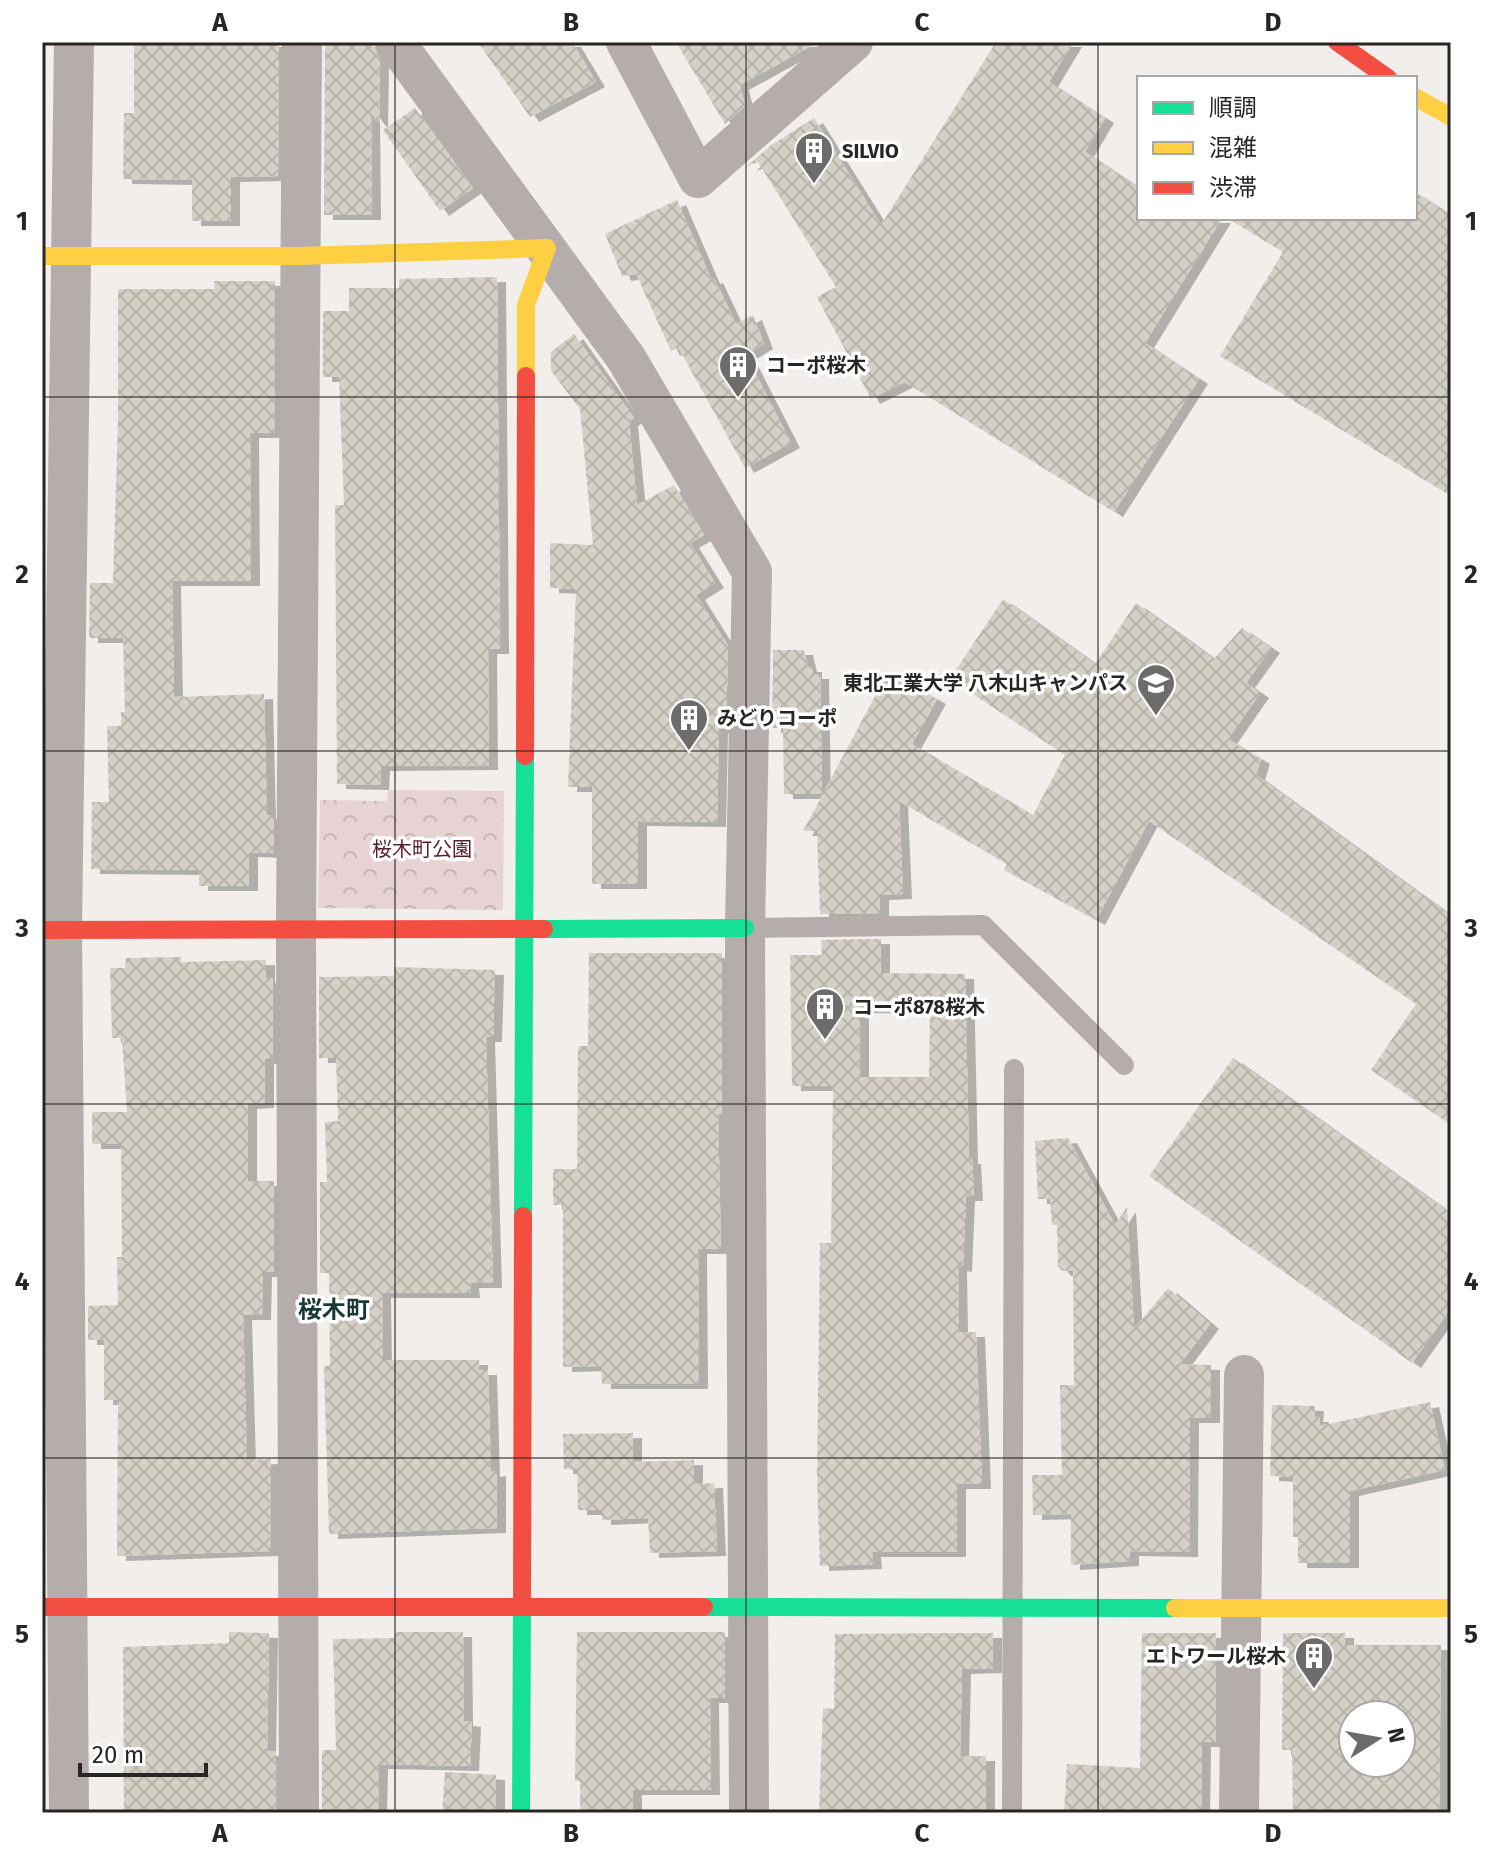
<svg xmlns="http://www.w3.org/2000/svg" width="1493" height="1855" font-family="'Fira Sans','Noto Sans JP',sans-serif">
<style>
.park{fill:url(#park-crowns)}
.building{fill:url(#building-cross-hatch);fill-rule:evenodd;filter:url(#shadow)}
.lines{fill:none;stroke-linecap:round;stroke-linejoin:round}
.lane{stroke:#b4adab;stroke-width:20}
.street{stroke:#b4adab;stroke-width:40}
.fast{stroke:#16e098;stroke-width:18}
.slow{stroke:#ffcf43;stroke-width:18}
.jam{stroke:#f24e42;stroke-width:18}
.grid{fill:none;stroke:#282624;stroke-width:2;stroke-opacity:0.55}
.labels{text-anchor:middle;stroke-width:7;stroke-linejoin:round;paint-order:stroke}
.poi-label{font-size:20px;font-weight:bold;fill:#282624;stroke:#fff;text-anchor:start}
.park-label{font-size:20px;fill:#5a1c2c;stroke:#fff}
.quarter-label{font-size:24px;font-weight:bold;fill:#173a39;stroke:#fff}
.neatline{fill:none;stroke:#282624;stroke-width:3}
.grid-label{font-size:26px;text-anchor:middle;font-weight:bold;fill:#282624}
</style>
<defs>
<pattern id="park-crowns" width="20" height="18" patternUnits="userSpaceOnUse" patternTransform="scale(2)"><rect width="20" height="18" fill="#e7d3d4"/><path d="M2 6a3 3 0 1 1 6 0M12 15a3 3 0 1 1 6 0" fill="none" stroke="#c6b5b6"/></pattern>
<pattern id="building-cross-hatch" width="8" height="8" patternUnits="userSpaceOnUse" patternTransform="scale(2)"><rect width="8" height="8" fill="#d6d1c7"/><path d="M0 0l8 8M0 8l8-8" fill="none" stroke="#b8b3ab"/></pattern>
<filter id="shadow"><feDropShadow dx="9" dy="5" stdDeviation="0" flood-color="#0004"/></filter>
</defs>
<rect width="100%" height="100%" fill="#f1eeeb"/>
<polygon class="park" points="388,790 504,791 503,910 318,908 320,800 387,801"/>
<g class="building">
<polygon points="134,42 279,42 278,176 231,177 231,221 192,221 192,180 123,179 124,113 134,113"/>
<polygon points="325,42 372,42 380,60 379,124 371,113 372,215 324,215"/>
<polygon points="478,42 572,42 596,82 530,117"/>
<polygon points="676,42 818,42 740,85 745,106 725,124"/>
<polygon points="996,42 1073,42 1049,82 1105,118 1085,152 1139,188 1139,218 1222,218 1145,343 1199,379 1114,512 905,382 871,399 817,297 836,287 758,162 747,166 770,146 814,118 881,225"/>
<polygon points="415,108 473,188 440,211 383,130"/>
<polygon points="1415,192 1451,215 1451,496 1220,356 1283,252 1227,218 1415,218"/>
<polygon points="677,200 711,279 714,278 736,324 753,315 764,344 746,355 791,443 745,468 678,347 671,351 636,274 622,276 605,234"/>
<polygon points="497,277 500,649 488,649 489,765 381,766 380,785 337,784 335,505 344,505 339,377 323,377 323,311 349,311 349,288 399,288 399,279"/>
<polygon points="214,281 275,281 275,433 250,433 251,581 172,581 174,697 264,694 267,815 274,815 274,853 249,852 249,886 199,886 199,870 91,869 92,802 109,802 107,726 121,726 121,712 125,712 123,638 89,638 90,583 113,583 118,420 118,289 215,289"/>
<polygon points="574,334 634,418 629,421 637,505 674,485 704,535 690,543 715,583 696,595 728,646 726,729 719,729 717,822 638,821 638,884 592,884 592,787 568,787 576,589 550,588 550,543 593,545 580,409 551,371 551,352"/>
<polygon points="1003,599 1095,664 1136,603 1214,659 1242,628 1271,648 1246,683 1260,693 1228,739 1261,759 1256,775 1451,916 1451,1125 1371,1070 1416,1004 1149,821 1096,920 1004,870 1007,864 899,801 903,894 880,895 880,913 820,914 817,831 803,831 888,672 937,699 912,744 1033,815 1065,755 950,679"/>
<polygon points="773,650 804,650 808,667 813,667 813,674 820,674 822,794 784,794 783,728 772,728"/>
<path d="M881 939V973L965 974 969 1159H972L974 1196H966L963 1267 958 1266 959 1332H976L982 1484H957V1552H872L873 1564 820 1566 817 1477 820 1243H831L833 1086H792L790 955H822L821 940ZM860 1008 930 1009 929 1077H860Z"/>
<polygon points="589,953 722,953 722,1114 718,1114 721,1249 698,1249 699,1384 602,1384 601,1366 563,1367 563,1205 553,1205 553,1169 577,1169 578,1046 588,1046"/>
<polygon points="181,957 181,962 266,960 266,978 273,978 273,1059 265,1059 265,1103 248,1104 248,1181 274,1181 274,1272 263,1272 262,1315 243,1315 247,1460 271,1459 270,1551 117,1556 118,1400 104,1400 104,1340 88,1340 88,1306 118,1305 117,1257 122,1257 121,1144 92,1144 92,1112 127,1112 122,1038 112,1038 110,968 125,968 126,958"/>
<polygon points="394,967 495,970 493,1037 486,1037 493,1283 470,1283 471,1293 382,1293 383,1360 479,1360 479,1370 488,1370 491,1472 497,1471 497,1528 329,1534 324,1366 330,1366 329,1273 320,1273 320,1182 327,1182 325,1122 338,1121 336,1058 319,1058 319,977 394,976"/>
<polygon points="1233,1058 1451,1214 1451,1308 1412,1363 1149,1176"/>
<polygon points="1068,1138 1115,1225 1127,1207 1134,1329 1168,1288 1210,1324 1180,1364 1211,1365 1211,1418 1190,1418 1189,1552 1130,1551 1130,1561 1071,1565 1071,1514 1033,1515 1032,1475 1062,1475 1060,1385 1074,1385 1073,1270 1062,1271 1058,1266 1057,1225 1052,1225 1050,1199 1038,1199 1035,1141"/>
<polygon points="1430,1402 1445,1470 1350,1491 1350,1563 1298,1563 1298,1537 1293,1537 1293,1477 1270,1476 1272,1405 1315,1406 1314,1417 1320,1417 1319,1426"/>
<polygon points="633,1433 633,1462 694,1460 694,1484 714,1483 717,1551 650,1553 648,1518 602,1520 602,1510 578,1510 577,1469 564,1469 563,1434"/>
<polygon points="229,1632 269,1633 267,1751 276,1751 276,1813 124,1813 123,1647 229,1643"/>
<polygon points="395,1632 463,1632 464,1721 472,1722 470,1766 379,1764 378,1813 322,1813 322,1750 336,1750 333,1639 395,1638"/>
<polygon points="577,1632 725,1632 725,1698 710,1698 711,1790 633,1790 633,1813 580,1813 580,1781 575,1781"/>
<polygon points="947,1633 993,1633 993,1668 962,1669 960,1756 986,1756 986,1813 819,1813 823,1708 834,1709 835,1634"/>
<polygon points="1142,1633 1216,1633 1216,1742 1202,1742 1201,1813 1064,1813 1067,1764 1140,1768"/>
<path d="M1283 1633H1345V1645H1441L1439 1813H1293L1292 1750H1282ZM1353 1715H1401V1763H1353Z"/>
<polygon points="445,1772 496,1775 496,1813 442,1813"/>
</g>
<g class="lines">
<g class="lane">
<polyline points="745,928 983,925 1124,1065"/>
<polyline points="1012,1813 1014,1069"/>
</g>
<g class="street">
<polyline points="395,42 626,358 752,572 745,928 749,1813"/>
<polyline points="626,42 698,178 853,42"/>
<polyline points="69,1813 62,929 74,42"/>
<polyline points="299,1813 296,928 302,42"/>
<polyline points="1239,1813 1244,1375"/>
</g>
<g class="fast">
<polyline points="544,929 745,928"/>
<polyline points="523,1216 525,756"/>
<polyline points="704,1607 1175,1608"/>
<polyline points="521,1813 522,1607"/>
</g>
<g class="slow">
<polyline points="1415,97 1451,117"/>
<polyline points="42,256 299,256 547,248 526,305 526,376"/>
<polyline points="1175,1608 1451,1608"/>
</g>
<g class="jam">
<polyline points="1337,42 1388,78"/>
<polyline points="525,756 526,376"/>
<polyline points="42,930 544,929"/>
<polyline points="42,1607 704,1607"/>
<polyline points="522,1607 523,1216"/>
</g>
</g>
<path class="grid" d="M395 42V1813M746 42V1813M1098 42V1813M42 397H1451M42 751H1451M42 1104H1451M42 1458H1451"/>
<defs>
<symbol id="building-pin" viewBox="-11 -11 22 30"><path d="M0 17L-7.5 6A9.5 9.5 0 1 1 7.5 6Z" fill="#6e6c6a" stroke="#fff"/><path d="M-4-6H4V6H1V3H-1V6H-4ZM-2.5-4.3h1.7v1.8h-1.7ZM.8-4.3h1.7v1.8H.8ZM-2.5-1h1.7V.8h-1.7ZM.8-1h1.7V.8H.8Z" fill="#fff"/></symbol>
<symbol id="university-pin" viewBox="-11 -11 22 30"><path d="M0 17L-7.5 6A9.5 9.5 0 1 1 7.5 6Z" fill="#6e6c6a" stroke="#fff"/><path d="M0-5L7-2L0 1L-7-2ZM-4 1L0 2.5L4 1V4Q0 6-4 4Z" fill="#fff"/></symbol>
</defs>
<g fill-rule="evenodd">
<use href="#building-pin" x="792" y="129" width="44" height="60"/>
<use href="#building-pin" x="716" y="343" width="44" height="60"/>
<use href="#university-pin" x="1134" y="661" width="44" height="60"/>
<use href="#building-pin" x="667" y="696" width="44" height="60"/>
<use href="#building-pin" x="803" y="985" width="44" height="60"/>
<use href="#building-pin" x="1292" y="1634" width="44" height="60"/>
</g>
<g class="labels">
<g class="poi-label">
<text x="842" y="158">SILVIO</text>
<text x="766" y="372">コーポ桜木</text>
<text x="1128" y="690" text-anchor="end">東北工業大学 八木山キャンパス</text>
<text x="717" y="725">みどりコーポ</text>
<text x="853" y="1014">コーポ878桜木</text>
<text x="1286" y="1663" text-anchor="end">エトワール桜木</text>
</g>
<g class="park-label">
<text x="422" y="856">桜木町公園</text>
</g>
<g class="quarter-label">
<text x="334" y="1318">桜木町</text>
</g>
</g>
<rect width="1493" height="1855" fill="none" stroke="#ffffff" stroke-width="88"/>
<rect x="1137" y="76" width="280" height="144" fill="#ffffff" stroke="#a9a8a7" stroke-width="2"/>
<rect x="1153" y="102" width="40" height="12" fill="#16e098" stroke="#a9a8a7" stroke-width="2"/>
<text x="1209" y="116" font-size="24" fill="#282624">順調</text>
<rect x="1153" y="142" width="40" height="12" fill="#ffcf43" stroke="#a9a8a7" stroke-width="2"/>
<text x="1209" y="156" font-size="24" fill="#282624">混雑</text>
<rect x="1153" y="182" width="40" height="12" fill="#f24e42" stroke="#a9a8a7" stroke-width="2"/>
<text x="1209" y="196" font-size="24" fill="#282624">渋滞</text>
<g transform="translate(1377 1739) rotate(79)"><circle r="38" fill="#ffffff" stroke="#a9a8a7" stroke-width="2"/>
<path d="M0-6L14 30L0 20L-14 30Z" fill="#6e6c6a"/>
<text y="-12" font-size="22" font-weight="bold" text-anchor="middle" fill="#282624">N</text>
</g>
<path d="M80 1763v12h126v-12" fill="none" stroke="#282624" stroke-width="4"/>
<text x="92" y="1763" font-size="24" fill="#282624" stroke="#ffffff" stroke-width="6" paint-order="stroke">20 m</text>
<rect x="44" y="44" width="1405" height="1767" class="neatline"/>
<g class="grid-label">
<text x="220" y="31">A</text>
<text x="571" y="31">B</text>
<text x="922" y="31">C</text>
<text x="1273" y="31">D</text>
<text x="22" y="230">1</text>
<text x="1471" y="230">1</text>
<text x="22" y="583">2</text>
<text x="1471" y="583">2</text>
<text x="22" y="937">3</text>
<text x="1471" y="937">3</text>
<text x="22" y="1290">4</text>
<text x="1471" y="1290">4</text>
<text x="22" y="1643">5</text>
<text x="1471" y="1643">5</text>
<text x="220" y="1842">A</text>
<text x="571" y="1842">B</text>
<text x="922" y="1842">C</text>
<text x="1273" y="1842">D</text>
</g>
</svg>
